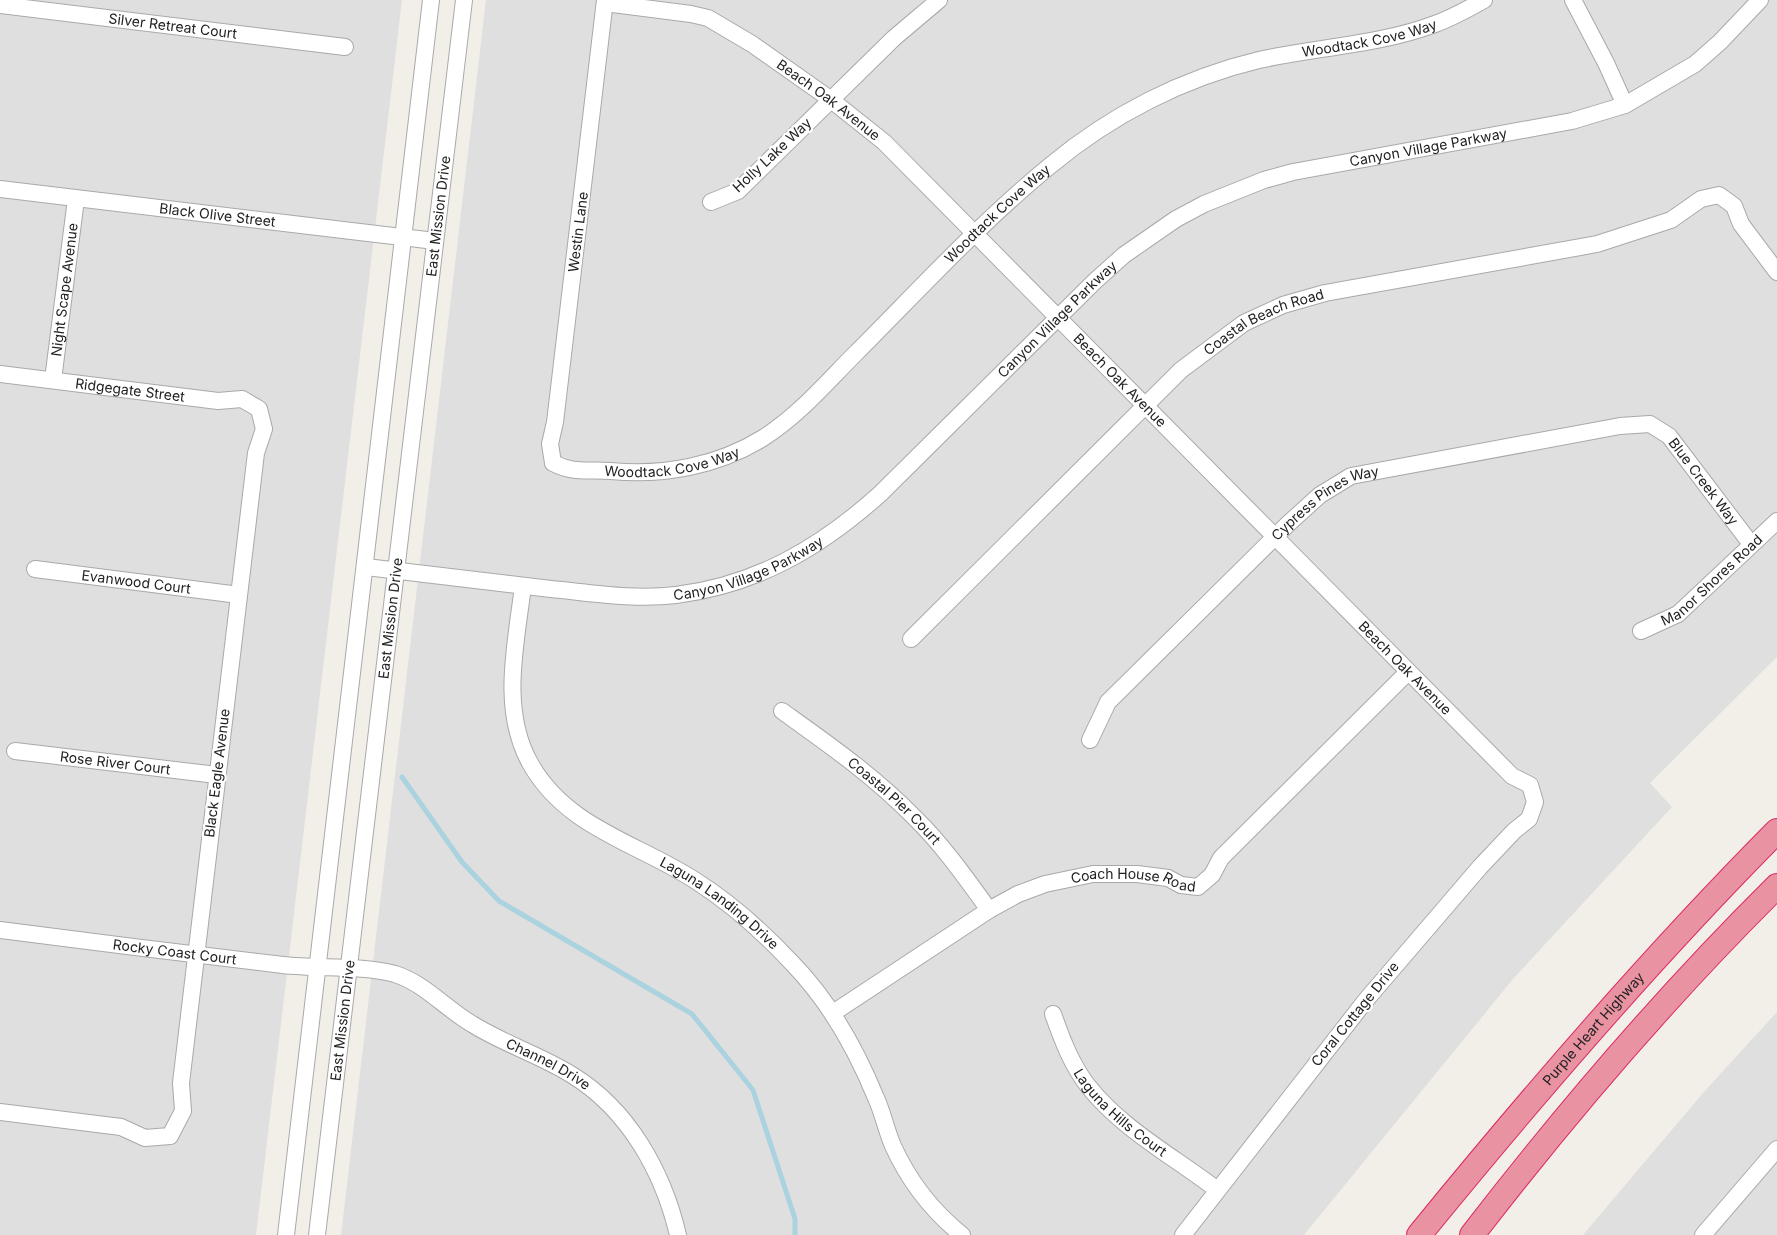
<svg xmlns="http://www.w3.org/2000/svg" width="1777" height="1235" font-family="Inter,sans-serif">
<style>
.residential{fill:#e0dfdf}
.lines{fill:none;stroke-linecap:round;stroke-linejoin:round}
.stream{stroke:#aad3df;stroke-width:5}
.minor-casing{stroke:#a9a9a9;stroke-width:18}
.highway-casing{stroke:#dc2a67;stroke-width:26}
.minor{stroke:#fff;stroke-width:16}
.highway{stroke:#e892a2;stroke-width:24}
.labels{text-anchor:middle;stroke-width:4.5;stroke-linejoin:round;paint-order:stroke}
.street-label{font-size:14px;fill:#222;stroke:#fff}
</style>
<rect width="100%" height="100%" fill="#f2efe9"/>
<g class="residential">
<polygon points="0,0 402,0 256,1235 0,1235"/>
<polygon points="486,0 1777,0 1777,657 1650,783 1672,807 1513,979 1304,1235 341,1235"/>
<polygon points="1777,1012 1777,1235 1583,1235 1703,1093"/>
</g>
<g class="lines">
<polyline class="stream" points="402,777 462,862 499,901 692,1014 753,1090 795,1219 795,1235"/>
<defs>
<g id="minor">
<path id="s1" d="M605 0 555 422 550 444 553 463C575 474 587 469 611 471 663 476 718 466 763 438 798 416 826 383 855 354 919 290 981 222 1051 165 1111 115 1183 78 1259 60 1317 47 1379 45 1435 24 1452 18 1468 9 1484 0"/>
<polyline points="1573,0 1606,63 1625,105"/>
<path id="s2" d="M605 3 691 14 708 18 752 44 830 99 884 142 1512 776 1530 785 1535 802 1529 819 1514 831 1480 867 1366 1000 1183 1235"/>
<path id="s3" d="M0 5 345 47"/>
<path id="s4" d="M0 189 435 241"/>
<polyline points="711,202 738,191 894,38 939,0"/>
<path id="s5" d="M0 374 218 401 242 399 259 409 264 429 256 453 181 1083 183 1111 170 1136 145 1138 121 1127 0 1112"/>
<path id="s6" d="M53 380 76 199"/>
<path id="s7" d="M366 567C428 574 489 582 551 589 593 593 634 600 676 595 757 585 821 547 880 494L1095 281 1124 255 1176 219 1204 204 1264 180 1293 172 1572 121 1625 105 1695 64 1720 42 1760 0"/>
<path id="s8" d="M35 569 239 595"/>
<path id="s9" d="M523 586C516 644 500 709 530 763 566 828 638 843 696 881 732 904 763 932 792 963 829 1001 856 1049 876 1098 883 1113 886 1130 893 1146 909 1181 932 1211 962 1235"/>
<path id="s10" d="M1641 631 1678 614 1777 521"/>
<path id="s11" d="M911 639 1181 370 1244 323 1283 305 1325 293 1597 244 1671 220 1701 199 1719 195 1734 206 1741 224 1777 272"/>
<path id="s12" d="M782 711C828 744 874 776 914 817 942 844 966 878 989 910"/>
<path id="s13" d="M1090 740 1108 702 1289 523 1320 495 1351 476 1620 426 1650 424 1669 436 1751 544"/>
<path id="s14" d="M15 751 217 775"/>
<path id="s15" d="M0 930C94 942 189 954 283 965 318 969 362 965 395 974 424 983 446 1009 472 1024 504 1044 540 1055 572 1075 629 1110 663 1172 678 1235"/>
<path id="s16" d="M833 1013 989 910 1018 894 1045 884 1093 874H1137L1168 878 1181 885 1198 887 1212 875 1221 858 1408 672"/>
<path id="s17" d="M1053 1014C1062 1039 1071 1064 1088 1086 1121 1128 1174 1157 1216 1189"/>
<polyline points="286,1235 431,0"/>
<path id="s18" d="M317 1235 464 0"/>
<polyline points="1703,1235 1777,1149"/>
</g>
<g id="highway">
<path id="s19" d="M1419 1235C1533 1095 1650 959 1777 831"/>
<path d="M1472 1235C1566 1113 1667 995 1777 886"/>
</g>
</defs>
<use href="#minor" class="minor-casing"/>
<use href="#highway" class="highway-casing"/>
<use href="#minor" class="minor"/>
<use href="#highway" class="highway"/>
</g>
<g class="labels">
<g class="street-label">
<text dy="5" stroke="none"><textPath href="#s3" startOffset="174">Silver Retreat Court</textPath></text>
<text dy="5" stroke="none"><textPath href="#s1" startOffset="1429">Woodtack Cove Way</textPath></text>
<text dy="5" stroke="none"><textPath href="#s2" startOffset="250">Beach Oak Avenue</textPath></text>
<text dy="5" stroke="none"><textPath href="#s7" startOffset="1212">Canyon Village Parkway</textPath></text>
<text transform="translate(772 155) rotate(-43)" y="5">Holly Lake Way</text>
<text dy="5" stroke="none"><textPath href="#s18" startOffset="1026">East Mission Drive</textPath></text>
<text dy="5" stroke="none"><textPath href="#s1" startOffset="1009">Woodtack Cove Way</textPath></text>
<text dy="5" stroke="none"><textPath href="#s4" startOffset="219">Black Olive Street</textPath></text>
<text transform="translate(578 232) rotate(-83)" y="5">Westin Lane</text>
<text dy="5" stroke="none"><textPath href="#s6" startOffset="91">Night Scape Avenue</textPath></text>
<text dy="5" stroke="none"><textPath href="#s7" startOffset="792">Canyon Village Parkway</textPath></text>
<text dy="5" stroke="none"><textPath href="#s11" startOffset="478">Coastal Beach Road</textPath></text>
<text dy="5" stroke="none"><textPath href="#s2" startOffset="655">Beach Oak Avenue</textPath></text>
<text dy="5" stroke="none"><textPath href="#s5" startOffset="131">Ridgegate Street</textPath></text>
<text dy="5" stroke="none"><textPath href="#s1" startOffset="588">Woodtack Cove Way</textPath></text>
<text dy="5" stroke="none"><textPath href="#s13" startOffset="758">Blue Creek Way</textPath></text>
<text dy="5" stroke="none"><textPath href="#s13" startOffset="339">Cypress Pines Way</textPath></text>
<text dy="5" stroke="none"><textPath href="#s7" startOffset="389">Canyon Village Parkway</textPath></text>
<text dy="5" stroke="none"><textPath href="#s10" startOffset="88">Manor Shores Road</textPath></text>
<text dy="5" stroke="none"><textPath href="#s8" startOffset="102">Evanwood Court</textPath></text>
<text dy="5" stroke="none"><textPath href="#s18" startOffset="621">East Mission Drive</textPath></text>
<text dy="5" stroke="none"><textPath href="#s2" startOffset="1060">Beach Oak Avenue</textPath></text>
<text dy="5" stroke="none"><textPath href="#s14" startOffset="101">Rose River Court</textPath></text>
<text transform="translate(217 773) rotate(-83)" y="5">Black Eagle Avenue</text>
<text dy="5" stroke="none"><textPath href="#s12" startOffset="144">Coastal Pier Court</textPath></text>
<text dy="5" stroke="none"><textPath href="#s16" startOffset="339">Coach House Road</textPath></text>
<text dy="5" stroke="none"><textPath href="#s9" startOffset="419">Laguna Landing Drive</textPath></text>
<text dy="5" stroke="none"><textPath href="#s15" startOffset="176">Rocky Coast Court</textPath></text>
<text transform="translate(1355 1014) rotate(-51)" y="5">Coral Cottage Drive</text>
<text dy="5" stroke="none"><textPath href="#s18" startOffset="216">East Mission Drive</textPath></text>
<text dy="5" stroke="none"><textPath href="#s19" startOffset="270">Purple Heart Highway</textPath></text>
<text dy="5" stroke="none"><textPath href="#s15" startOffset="576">Channel Drive</textPath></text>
<text dy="5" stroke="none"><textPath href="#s17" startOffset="122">Laguna Hills Court</textPath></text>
</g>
</g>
</svg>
